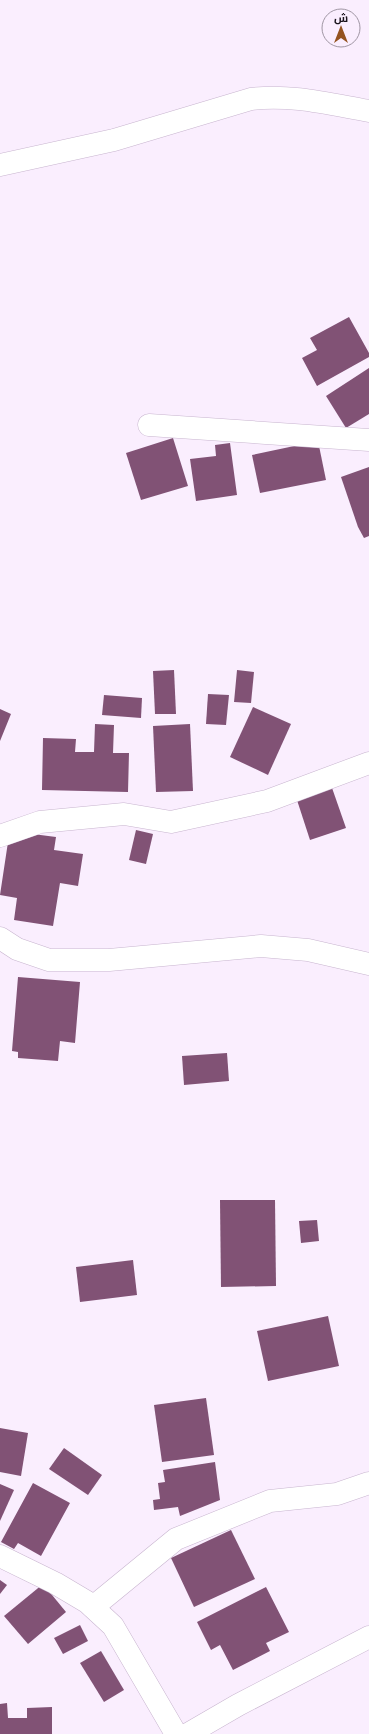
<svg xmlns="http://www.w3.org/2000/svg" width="369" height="1734" font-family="'Varela Round',Cairo,sans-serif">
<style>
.building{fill:#815275}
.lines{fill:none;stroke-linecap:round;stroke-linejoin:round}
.street-casing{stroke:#c8b5cf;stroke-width:23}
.street{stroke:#fff;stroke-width:22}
</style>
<rect width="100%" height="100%" fill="#faeefe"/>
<g class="building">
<polygon points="349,317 369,353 369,357 317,386 302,358 317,350 310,338"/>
<polygon points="369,368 369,414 346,428 326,396"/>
<polygon points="173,438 188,486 141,500 126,453"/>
<polygon points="318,441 326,480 260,493 252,455"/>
<polygon points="230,443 237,495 196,501 190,459 216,456 215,445"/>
<polygon points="369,467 369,536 364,538 358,527 341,477"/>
<polygon points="174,670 176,714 155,714 153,671"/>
<polygon points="237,670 254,672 251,703 234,702"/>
<polygon points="208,694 229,695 226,725 206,724"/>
<polygon points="104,695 142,698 141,718 102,715"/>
<polygon points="253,707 291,724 268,775 230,757"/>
<polygon points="0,709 11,714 0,741"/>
<polygon points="95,724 114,725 113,753 129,753 128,792 42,790 43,738 76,739 75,752 94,752"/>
<polygon points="190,724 193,791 156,792 153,726"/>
<polygon points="331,785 346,828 310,840 296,797"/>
<polygon points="136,830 153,834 146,864 129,860"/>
<polygon points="25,833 56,837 54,850 83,854 78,886 60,883 53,926 14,920 17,898 0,895 8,842"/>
<polygon points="18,977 80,982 75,1043 60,1041 58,1061 18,1058 18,1052 12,1051"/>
<polygon points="227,1053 229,1081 184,1085 182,1056"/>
<polygon points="220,1200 275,1200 276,1286 221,1287"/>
<polygon points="317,1220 319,1241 301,1243 299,1221"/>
<polygon points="133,1260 137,1295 80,1302 76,1267"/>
<polygon points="328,1316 339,1366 268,1381 257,1331"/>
<polygon points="206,1398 214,1455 162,1462 154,1405"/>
<polygon points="0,1428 28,1433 21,1476 0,1472"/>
<polygon points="64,1448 102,1475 88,1495 49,1469"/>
<polygon points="215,1462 220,1500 180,1516 178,1507 154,1510 153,1500 160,1499 158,1483 165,1482 163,1470"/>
<polygon points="33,1483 70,1503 41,1556 18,1543 14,1549 1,1542"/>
<polygon points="0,1484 14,1490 0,1521"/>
<polygon points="231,1530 255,1579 194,1607 171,1558"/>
<polygon points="0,1580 7,1585 0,1594"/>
<polygon points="43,1584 66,1612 28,1644 4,1616"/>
<polygon points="266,1587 289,1632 266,1643 270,1651 233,1670 220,1645 211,1650 197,1622"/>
<polygon points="80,1625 88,1641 63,1654 54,1638"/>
<polygon points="101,1651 124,1690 104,1702 80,1663"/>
<polygon points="7,1703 8,1718 27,1718 27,1708 52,1707 52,1734 0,1734 0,1704"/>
</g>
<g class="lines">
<defs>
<g id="street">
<path d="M0 165 114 140 251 99C291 94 329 104 369 111"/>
<polyline points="149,425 369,440"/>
<polyline points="0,836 40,822 124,814 171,822 267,801 369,763"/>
<polyline points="0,938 17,949 49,960 109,960 261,946 308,950 369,964"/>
<polyline points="0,1556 55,1583 87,1602 113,1626 176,1734"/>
<polyline points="93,1607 176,1539 270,1501 337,1494 369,1483"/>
<polyline points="188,1734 238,1705 369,1637"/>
</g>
</defs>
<use href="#street" class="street-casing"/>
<use href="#street" class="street"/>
</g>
<g transform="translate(341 28)"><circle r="19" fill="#faeefe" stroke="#a096a4"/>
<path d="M0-3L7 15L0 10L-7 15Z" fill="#945320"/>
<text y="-6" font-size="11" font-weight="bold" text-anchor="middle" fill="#1a131c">ش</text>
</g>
</svg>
